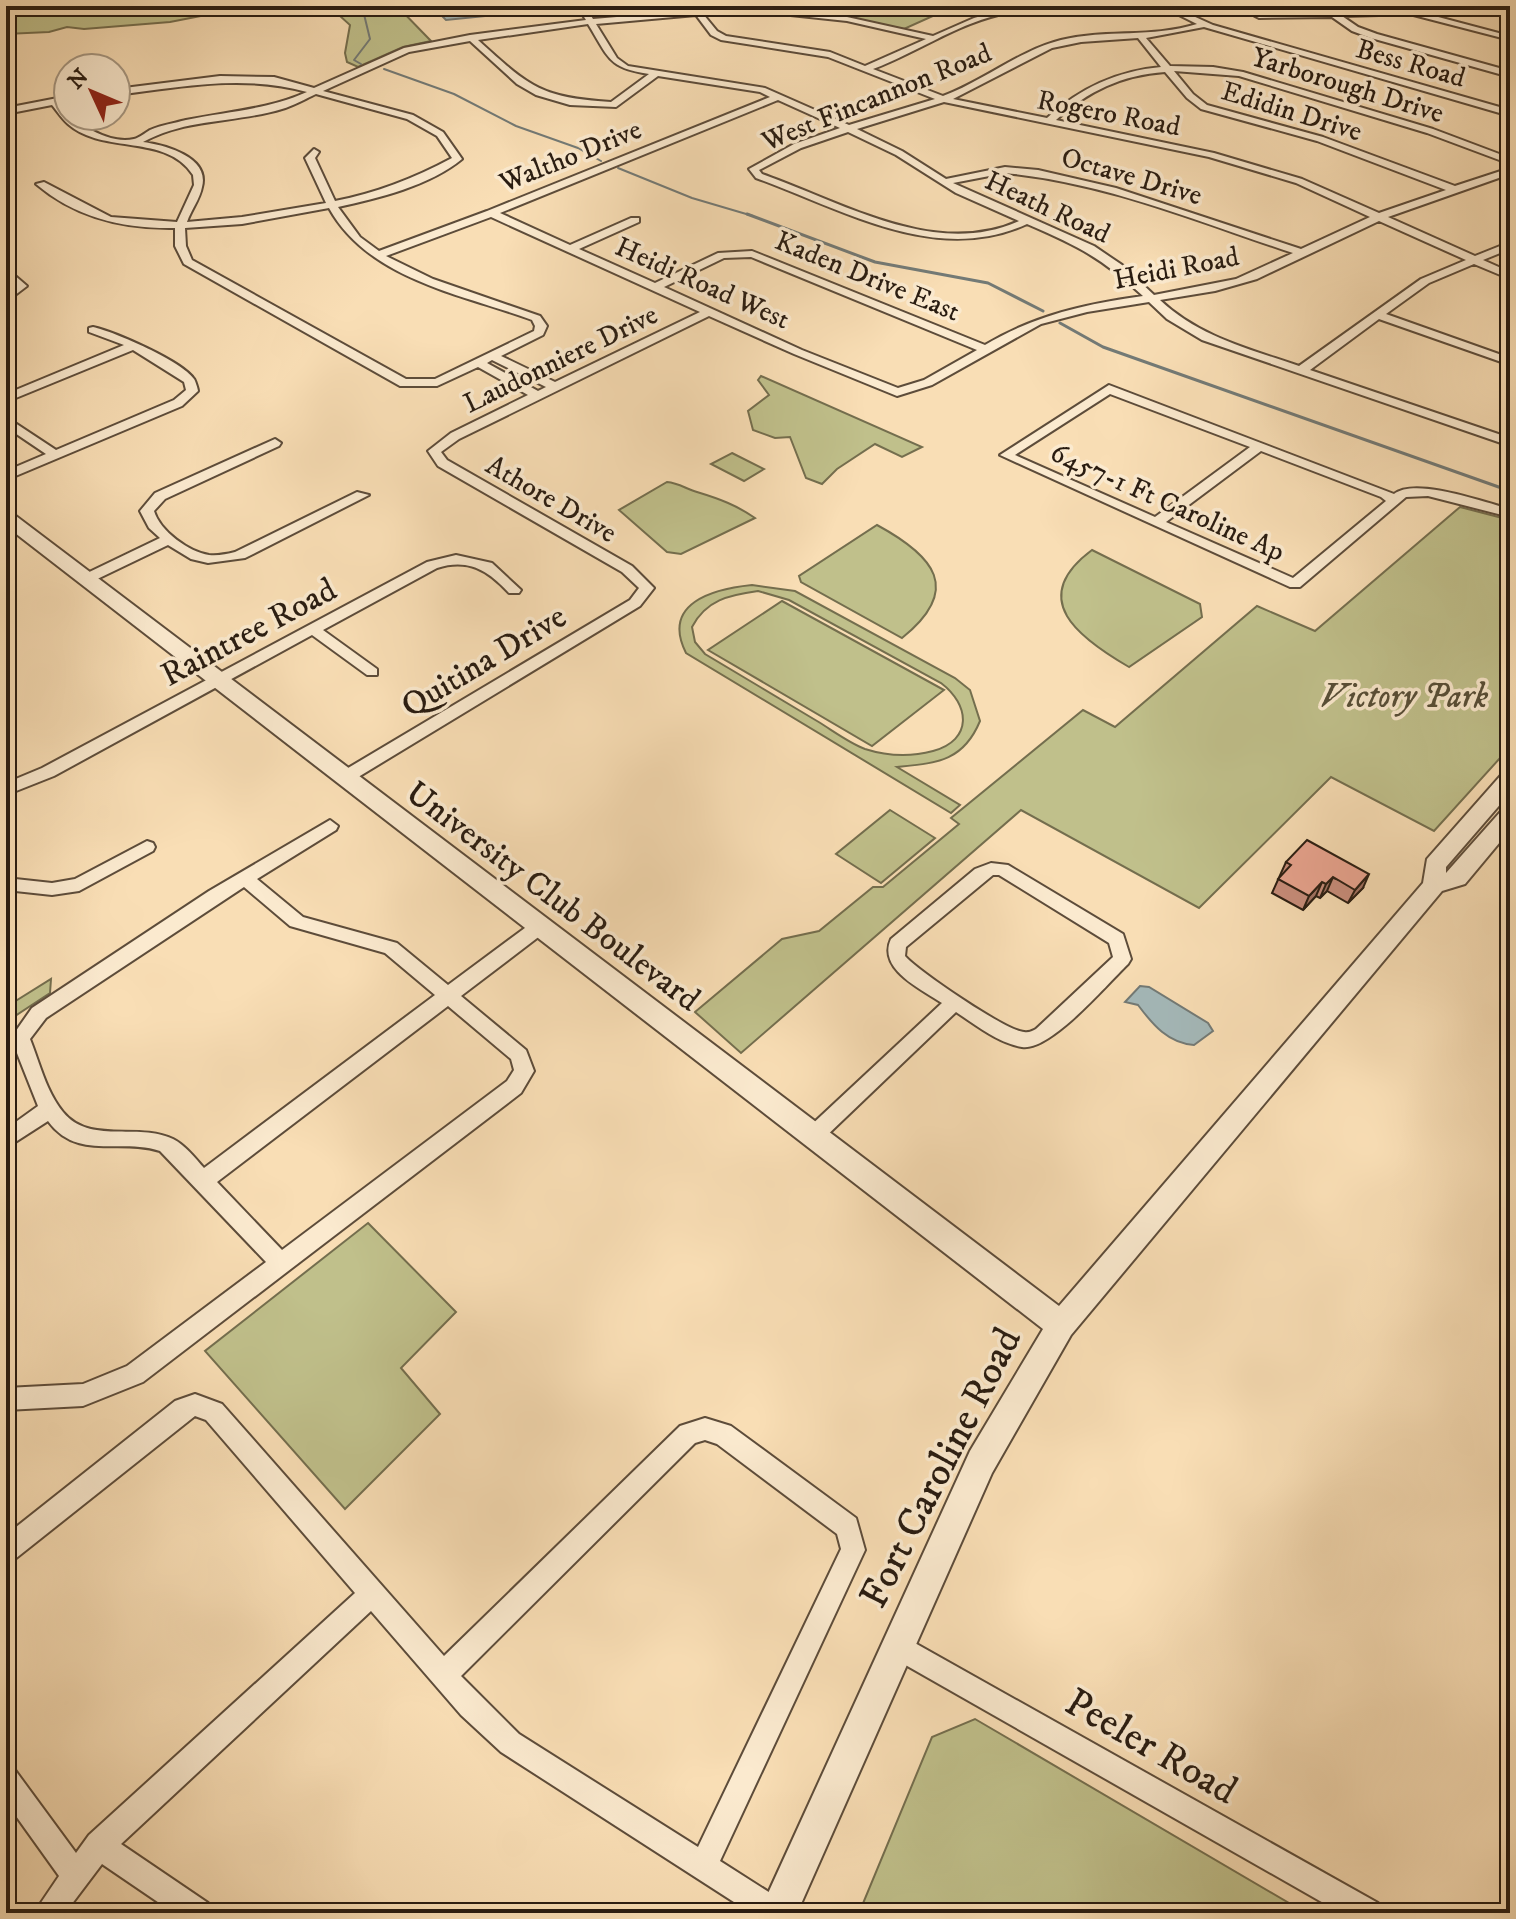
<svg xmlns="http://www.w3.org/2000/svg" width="1516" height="1919" font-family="'IM FELL DW Pica',serif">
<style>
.green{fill:#c0c08b;stroke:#746e4e;stroke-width:2;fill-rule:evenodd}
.water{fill:#a4b9ba;stroke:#737a76;stroke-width:2}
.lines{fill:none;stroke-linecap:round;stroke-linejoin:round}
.stream-far1{stroke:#737a76;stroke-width:2}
.stream{stroke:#737a76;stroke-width:3}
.minor-casing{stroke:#5d4c3a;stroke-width:4}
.tertiary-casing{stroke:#5d4c3a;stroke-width:4}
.minor{fill:#fbeacf;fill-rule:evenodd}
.tertiary{fill:#fbeacf;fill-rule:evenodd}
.wall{fill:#ca8e7d;stroke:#291c11;stroke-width:2}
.shaded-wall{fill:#a47466;stroke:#291c11;stroke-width:2}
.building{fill:#eba591;stroke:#291c11;stroke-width:2}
.labels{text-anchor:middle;stroke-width:7;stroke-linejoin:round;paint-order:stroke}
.far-street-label{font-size:28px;fill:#291c11;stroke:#fbeacf}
.street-label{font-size:34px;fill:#291c11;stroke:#fbeacf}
.park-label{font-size:34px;font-style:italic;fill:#564d36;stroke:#fbeacf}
.near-street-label{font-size:40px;fill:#291c11;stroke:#fbeacf}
</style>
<rect width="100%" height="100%" fill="#f9deb5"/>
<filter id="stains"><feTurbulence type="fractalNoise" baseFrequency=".0025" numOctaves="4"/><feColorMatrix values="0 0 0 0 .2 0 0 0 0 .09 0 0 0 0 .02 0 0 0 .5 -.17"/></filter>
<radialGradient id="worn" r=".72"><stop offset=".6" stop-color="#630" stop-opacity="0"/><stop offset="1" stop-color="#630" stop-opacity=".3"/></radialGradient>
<g class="green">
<polygon points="82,6 252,6 170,22 84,29 67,27 49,32 6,34 6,13"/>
<polygon points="329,6 397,6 431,41 403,47 358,67 347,62 345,53 350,25"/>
<polygon points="809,6 955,6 904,29 806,12"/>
<polygon points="761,376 922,447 902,457 875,444 837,469 822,484 806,478 790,437 775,438 753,430 748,411 769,395 758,380"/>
<polygon points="732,453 764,469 744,481 711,464"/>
<path d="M667 482C679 483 686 489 697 492 720 499 736 505 755 518L681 554 667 552 619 510Z"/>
<polygon points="1460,507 1510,520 1510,747 1434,831 1331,777 1199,908 1021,810 741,1053 695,1012 782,939 819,931 873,887 883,887 959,824 951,818 1083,710 1115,727 1257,606 1315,631"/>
<path d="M877 525C934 556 963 589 902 638L801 582 799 576Z"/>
<path d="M1092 550 1200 604 1202 617 1129 667C1079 638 1026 599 1092 550Z"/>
<path d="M752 585 795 591 955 678 970 690 980 721C963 762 936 763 897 767L960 805 951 813 686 653C661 603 713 589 752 585ZM758 591 789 600 941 683C970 705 973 740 933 751 911 757 887 756 865 749 849 743 832 730 817 721 780 699 742 676 705 654L695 642 692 627C706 600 729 595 758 591Z"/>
<polygon points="782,601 944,690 872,746 708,650"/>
<polygon points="890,810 935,838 881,883 836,854"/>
<polygon points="51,979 50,993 6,1022 6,1007"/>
<polygon points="368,1223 456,1312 401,1368 440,1414 345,1509 205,1351"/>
<polygon points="975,1719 1306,1913 859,1913 932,1737"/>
</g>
<g class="water">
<polygon points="432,6 452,6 462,14 520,6 553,6 555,9 446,20"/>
<path d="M1140 986 1149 987 1208 1023 1213 1031 1194 1045C1168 1043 1153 1025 1138 1005L1125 1002Z"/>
</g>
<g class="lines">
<g class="stream-far1">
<polyline points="361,64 354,60 370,39 362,6"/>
<polyline points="384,69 454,94 516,126 578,148 601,161"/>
<polyline points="618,168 692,198 753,216"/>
</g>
<g class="stream">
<polyline points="747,214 875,262 988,283 1043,311"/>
<polyline points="1060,323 1103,347 1510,491"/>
</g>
<defs>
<g id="minor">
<path d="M577 6H585L593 19 747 6 847 17 933 36 974 18 1007 9 1115 6C1087 19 1032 7 998 15 953 26 916 53 873 69L943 96C984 81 1018 51 1061 40 1106 29 1153 38 1197 24L1161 6H1171L1213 25 1510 110V116L1204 27 1146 38 1170 66 1213 67 1243 72 1433 129 1510 158V164L1427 133 1239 76 1174 71 1193 94 1207 105 1323 137 1455 186 1510 168V174L1388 217 1475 256 1510 242V249L1483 260 1510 272V279L1474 264 1429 283 1386 314 1510 358V365L1379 319 1310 370 1510 438V446L1202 340 1167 319 1149 302 1087 312 1041 324 932 385 897 396 794 354 709 316 459 439 441 452 447 460 632 566 654 588 640 606 350 782H338L336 778 338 774 630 600 639 588 622 572 438 466 428 451 451 433 528 395 478 367 437 386H400L184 264 175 246V228C124 229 76 218 36 184L44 182 111 217 177 222 194 185 193 175C166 133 103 155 68 124 62 119 57 111 52 105L6 114V108L68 96V102L60 103C73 122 108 145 134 139 139 138 145 133 150 130 161 125 175 123 186 120 229 111 266 110 307 92 243 74 181 87 116 95V89L220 76 274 77 314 88 404 48 470 35 586 20ZM744 10 847 21 926 39 865 66 830 52 726 36 717 31 703 14ZM696 15 711 35 721 40 828 57 935 99 849 125 765 88 628 66 617 58 596 24ZM588 24C609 58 608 68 649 74L611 102C539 97 530 87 478 40ZM1138 38 1161 67C1117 71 1080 88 1047 118L953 99 1052 48 1081 42ZM470 41 517 84 536 95 570 105 616 107 658 76 760 92 770 97 487 211 379 251 360 237 338 207C379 198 429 186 462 159L443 132 413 115 323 91 409 52ZM1165 72 1187 98 1201 109 1317 141 1446 190 1379 213 1302 179 1214 153 1056 120C1088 91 1122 75 1165 72ZM316 94 407 119 437 136 452 158C415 178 376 193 335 201L315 158 319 152 314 149 305 158 326 203 242 217 187 222C191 210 200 199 202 187 210 157 165 145 143 142 186 118 236 123 282 109 293 106 305 99 316 94ZM778 100 840 128 794 144 749 169 756 178C842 209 936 266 1027 224 1078 246 1102 258 1143 296 1086 304 1035 315 985 345L752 251 718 253 655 283 579 249 639 222V218H631L570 245 500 213ZM944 102 1209 157 1296 183 1370 217 1301 249 1116 188 1038 170 1005 167 946 179 902 151 857 129ZM848 132 896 155 956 193 1019 221C935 259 842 202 762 174L759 170 801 148ZM1005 173C1104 182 1199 222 1293 253L1236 279 1154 295 1122 265 1094 246 953 183ZM329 208C369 280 462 294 532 320L535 326 534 331 435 379H406L192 260 186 246 185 228 242 224ZM491 217 700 312 555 382 501 356 543 335 547 326 540 316 433 279 386 256ZM1379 221 1466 260 1421 279 1299 366C1250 349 1199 337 1160 300L1215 291 1257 279ZM751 257 977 350 924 380 898 388 802 350 664 287 724 258ZM492 360 546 387 538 391 487 363Z"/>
<polygon points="1401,6 1416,6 1408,9 1510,36 1510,40 1398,11 1379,15 1342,16 1358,27 1377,34 1510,71 1510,77 1371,38 1352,31 1332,17 1259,18 1255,16 1379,11"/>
<polygon points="1505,6 1510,6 1510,8 1506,8"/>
<polygon points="6,268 27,286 6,302 6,294 16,286 6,277"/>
<path d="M93 327C115 332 182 361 194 379 195 380 198 389 198 391L182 406 6 480V471L46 454 6 427V417L56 450 174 400 186 390 184 382 133 350 6 402V394L124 345 89 332V328Z"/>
<path d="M1109 385 1394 494C1415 477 1484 502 1510 509V517L1428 496 1406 497 1300 587H1290L1000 455ZM1110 394 1250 447 1155 517 1015 455ZM1261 451 1381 497 1386 501 1293 578 1166 522Z"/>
<path d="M275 439 281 443 279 446 165 499 154 511C160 531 189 552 209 555 218 556 227 554 235 552L357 492 369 495 245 558 208 563 191 559 168 545 91 582H81V576L160 538 149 528 140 511 155 493Z"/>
<path d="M456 555 492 563 521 590 519 593H509C488 570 468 558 437 568L323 630 377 669V675H367L312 635 54 776 6 795V783L42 768 427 562Z"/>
<path d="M330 820 338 826 336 830 257 879 303 917 397 943 448 985 533 922H545L548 927 545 932 461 996 526 1050 534 1071 521 1093 143 1382 83 1406 6 1410V1388L83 1384 127 1366 266 1262 160 1151C120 1138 77 1161 48 1121L6 1148V1129L38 1106 11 1038 32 1008 209 891ZM244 887 290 926 385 953 435 995 204 1168C195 1158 185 1145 173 1139 137 1122 90 1145 63 1112 46 1091 40 1064 30 1039L46 1018ZM448 1006 511 1059 514 1070 507 1081 282 1250 217 1182Z"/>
<polygon points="147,841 153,843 155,847 153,851 79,891 52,895 6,890 6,878 52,883 75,879"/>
<path d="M991 863 1008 865 1123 934 1131 959 1128 964C1108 983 1050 1052 1022 1047 998 1043 976 1025 956 1012L821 1141 814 1143 807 1141 804 1135 807 1129 942 1003C921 989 877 969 891 939L975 869ZM993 875H999L1109 943 1113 957 1036 1029C1032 1031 1029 1033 1024 1032 1006 1031 918 971 905 956L906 947Z"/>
<path d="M195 1394 222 1404 444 1656 680 1426 705 1418 731 1426 856 1518 865 1550 720 1861 786 1903 790 1913H751L501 1752 461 1715 371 1611 121 1844 208 1903 212 1913H174L102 1864 65 1913H34L59 1876 6 1802V1766L15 1770 76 1853 89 1835 355 1593 206 1420 195 1416 15 1559 6 1562V1535L175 1401ZM705 1440 717 1444 837 1534 841 1549 698 1847 519 1734 461 1676 695 1443Z"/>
<polygon points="897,1633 1378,1903 1382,1913 1341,1913 888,1655 884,1646 888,1637"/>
</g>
<polygon id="tertiary" points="6,512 12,513 1059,1306 1423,883 1427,859 1502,774 1510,772 1510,793 1446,867 1446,873 1502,810 1510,807 1510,830 1465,884 1442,891 1071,1335 992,1473 797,1913 759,1913 970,1451 1043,1329 6,526"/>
</defs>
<use href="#minor" class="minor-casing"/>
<use href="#tertiary" class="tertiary-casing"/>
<use href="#minor" class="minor"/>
<use href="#tertiary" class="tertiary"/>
</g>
<polygon class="wall" points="1286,862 1363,888 1348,903 1327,891 1320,898 1316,896 1303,910 1272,893"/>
<g class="shaded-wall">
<polygon points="1369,874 1363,888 1348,903 1355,890"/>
<polygon points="1333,877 1327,891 1320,898 1326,884"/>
<polygon points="1322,882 1316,896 1303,910 1309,896"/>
</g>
<polygon class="building" points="1307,840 1369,874 1355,890 1333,877 1326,884 1322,882 1309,896 1278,879 1291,865 1286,862"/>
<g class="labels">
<g class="far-street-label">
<text transform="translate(1411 62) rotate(16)" y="10">Bess Road</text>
<text transform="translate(1348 84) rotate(17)" y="10">Yarborough Drive</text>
<text transform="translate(876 96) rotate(-22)" y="10">West Fincannon Road</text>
<text transform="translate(1292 110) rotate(17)" y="10">Edidin Drive</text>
<text transform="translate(1109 112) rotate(11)" y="10">Rogero Road</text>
<text transform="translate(570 155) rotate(-22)" y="10">Waltho Drive</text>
<text transform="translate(1132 175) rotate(16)" y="10">Octave Drive</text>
<text transform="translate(1048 206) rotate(25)" y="10">Heath Road</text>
<text transform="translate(1176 267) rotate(-11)" y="10">Heidi Road</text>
<text transform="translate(868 275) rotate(22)" y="10">Kaden Drive East</text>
<text transform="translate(703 282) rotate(24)" y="10">Heidi Road West</text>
<text transform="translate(560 358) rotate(-26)" y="10">Laudonniere Drive</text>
<text transform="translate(552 498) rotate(30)" y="10">Athore Drive</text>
<text transform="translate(1168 501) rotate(24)" y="10">6457-1 Ft Caroline Ap</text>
</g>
<g class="street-label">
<text transform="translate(248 631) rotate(-28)" y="12">Raintree Road</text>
<text transform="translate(483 660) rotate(-31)" y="12">Quitina Drive</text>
<text transform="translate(554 895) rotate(37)" y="12">University Club Boulevard</text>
</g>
<g class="park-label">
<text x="1404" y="707">Victory Park</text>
</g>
<g class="near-street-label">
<text transform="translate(939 1467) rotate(-63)" y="14">Fort Caroline Road</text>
<text transform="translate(1152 1745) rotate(30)" y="14">Peeler Road</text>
</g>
</g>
<rect width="1516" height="1919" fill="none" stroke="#f9deb5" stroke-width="32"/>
<rect x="8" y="8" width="1500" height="1903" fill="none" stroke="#291c11" stroke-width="4"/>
<rect x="16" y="16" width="1484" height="1887" fill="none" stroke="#291c11" stroke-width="2"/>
<g transform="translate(92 92) rotate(314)"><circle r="38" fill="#fbeacf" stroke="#a79883" stroke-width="2"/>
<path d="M0-6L14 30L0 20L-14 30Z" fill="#8f2418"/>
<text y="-12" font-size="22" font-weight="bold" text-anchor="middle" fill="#291c11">N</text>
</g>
<rect width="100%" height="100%" filter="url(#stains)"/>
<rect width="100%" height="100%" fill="url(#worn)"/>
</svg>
